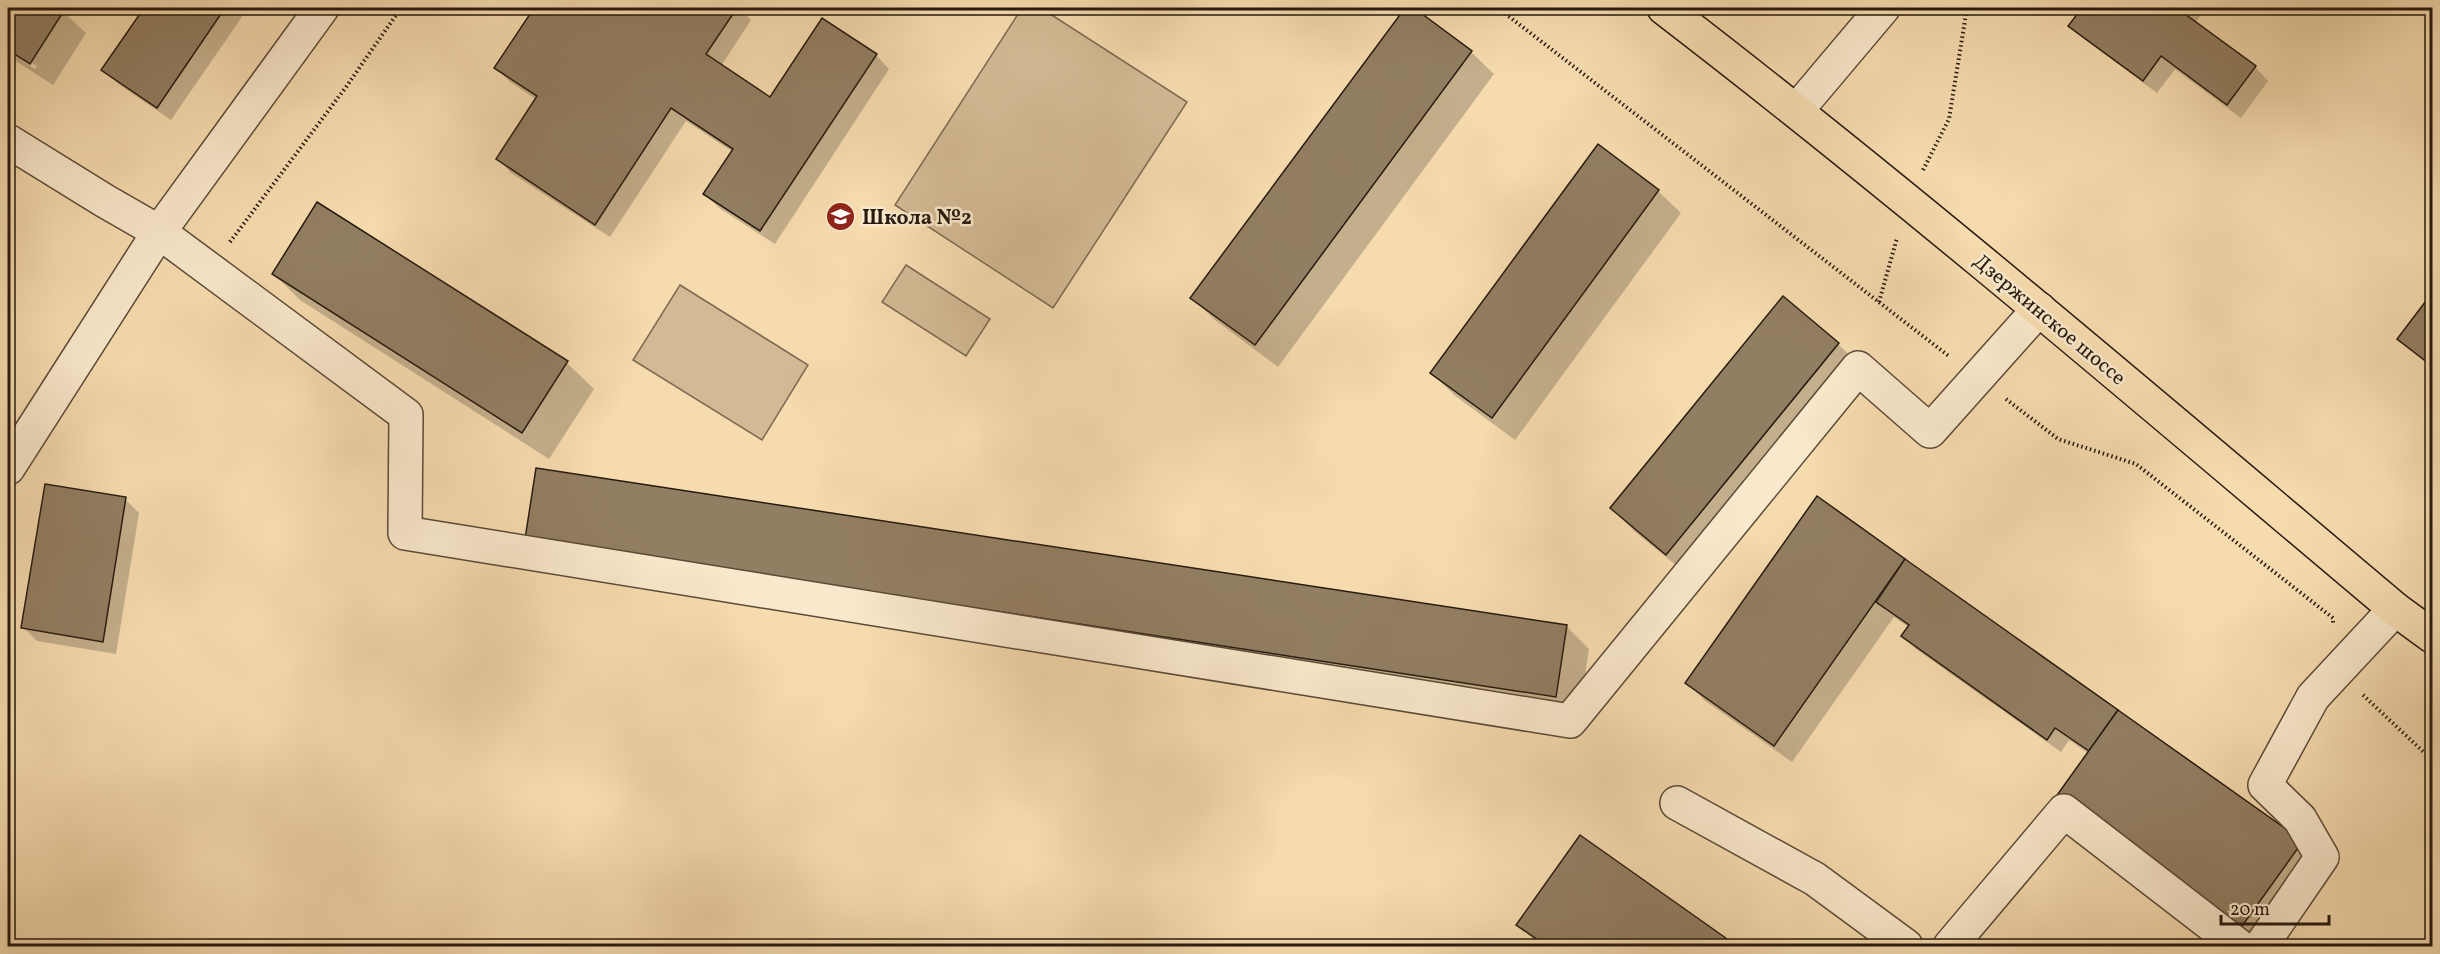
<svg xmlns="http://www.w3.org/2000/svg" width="2440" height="954" font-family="Vollkorn,serif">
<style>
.green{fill:#d3ba94;stroke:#7c6a52;stroke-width:1.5}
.shadow{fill:#0003}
.building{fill:#927e62;stroke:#261a0f;stroke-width:1.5}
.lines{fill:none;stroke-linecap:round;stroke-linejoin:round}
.minor-casing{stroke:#5a4a37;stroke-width:36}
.major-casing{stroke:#261a0f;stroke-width:36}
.path{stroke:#261a0f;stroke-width:4;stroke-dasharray:1.5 3;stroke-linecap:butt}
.minor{stroke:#f9e8cb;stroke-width:33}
.major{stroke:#f6dbaf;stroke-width:33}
.labels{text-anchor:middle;stroke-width:5;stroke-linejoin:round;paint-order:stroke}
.poi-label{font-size:21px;font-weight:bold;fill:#261a0f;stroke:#f9e8cb;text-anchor:start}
.street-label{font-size:21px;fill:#261a0f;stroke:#f9e8cb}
</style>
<rect width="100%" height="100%" fill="#f6dbaf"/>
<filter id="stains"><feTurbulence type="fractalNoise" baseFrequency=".00333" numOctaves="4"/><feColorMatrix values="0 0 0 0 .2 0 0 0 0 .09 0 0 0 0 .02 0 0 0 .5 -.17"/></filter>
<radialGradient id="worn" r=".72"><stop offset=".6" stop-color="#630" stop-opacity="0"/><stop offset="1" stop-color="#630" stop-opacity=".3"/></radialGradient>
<g class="green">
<polygon points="1022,8 1041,8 1187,102 1053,308 895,205"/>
<polygon points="906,265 990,319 966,356 882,302"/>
<polygon points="680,285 808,365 762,440 633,360"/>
</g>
<g class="shadow">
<polygon points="8,8 59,8 86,33 53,85 8,56 8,51 35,69 37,66 8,48"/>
<polygon points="145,8 248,8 171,120 117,83 103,70"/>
<polygon points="536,8 739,8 751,20 721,66 771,99 876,55 889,69 775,244 719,208 705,194 733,152 686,121 610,237 511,173 498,159 537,100 510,82 496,68"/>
<polygon points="1407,8 1412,8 1471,52 1494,74 1278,367 1215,320 1192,298"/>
<polygon points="2080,8 2207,8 2195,23 2255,67 2268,81 2241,118 2175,69 2157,93 2084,39 2070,26 2082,9"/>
<polygon points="1598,146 1658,191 1681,213 1515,440 1454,395 1432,373"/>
<polygon points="318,204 567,363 594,389 549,459 300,300 274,274"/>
<polygon points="2432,295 2432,368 2399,339"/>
<polygon points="1838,344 1861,366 1689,576 1634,531 1612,508"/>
<polygon points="1817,498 2319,859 2258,946 2075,815 2089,754 2069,740 2061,752 1916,649 1903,636 1909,627 1894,617 1792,762 1704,700 1687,682"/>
<polygon points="125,499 139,513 116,654 37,641 23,627"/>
<polygon points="549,561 1566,626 1589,649 1578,719"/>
<polygon points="1580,837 1735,946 1542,946 1536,942 1518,925"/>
</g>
<g class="building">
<polygon points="8,8 65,9 30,64 8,50"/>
<polygon points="144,8 225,8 157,108 101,70"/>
<polygon points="534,8 737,8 706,54 770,97 822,18 877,54 760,231 703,194 733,149 671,108 595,225 496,159 537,96 494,68"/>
<polygon points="1405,8 1414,8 1472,51 1255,345 1190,298"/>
<polygon points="2082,8 2183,8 2181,11 2256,66 2227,105 2161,56 2143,81 2068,26"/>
<polygon points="1598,144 1659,190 1492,418 1430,373"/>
<polygon points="317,202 568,361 522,433 272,274"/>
<polygon points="2432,293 2432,366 2397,339"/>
<polygon points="1783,296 1839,343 1666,555 1610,508"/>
<polygon points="536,468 1567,625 1556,697 525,539"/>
<polygon points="45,484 126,497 103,642 21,628"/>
<polygon points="1817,496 1905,559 1774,746 1685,683"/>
<polygon points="1905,559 2118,710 2089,751 2055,728 2047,740 1901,636 1909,625 1876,602"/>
<polygon points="2118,710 2303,841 2240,929 2055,798"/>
<polygon points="1580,835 1737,946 1547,946 1516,925"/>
</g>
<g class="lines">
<defs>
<g id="minor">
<polyline points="1797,110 1883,8"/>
<polyline points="8,141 105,201 159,232 322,8"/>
<polyline points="8,468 159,232 406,415 405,533 1570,721 1858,368 1930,431 2039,309"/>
<polyline points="1677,803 1815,879 1906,946"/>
<polyline points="1950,946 2064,811 2239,946"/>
<polyline points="2261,946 2322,857 2300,819 2265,785 2313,697 2395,609"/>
</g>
<path id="major" d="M1664 8C1914 200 2154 406 2395 609L2432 636"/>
</defs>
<use href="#minor" class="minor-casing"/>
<use href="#major" class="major-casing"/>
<g class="path">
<polyline points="1498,8 1950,357"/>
<polyline points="1923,170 1949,119 1967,8"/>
<polyline points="230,242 346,87 401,8"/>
<polyline points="1879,302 1897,238"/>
<polyline points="2006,399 2058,439 2136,464 2333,618 2333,625"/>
<polyline points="2363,695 2432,760"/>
</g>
<use href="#minor" class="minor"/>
<use href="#major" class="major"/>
</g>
<defs>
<symbol id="school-disc" viewBox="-11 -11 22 22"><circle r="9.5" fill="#8f2418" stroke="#f9e8cb"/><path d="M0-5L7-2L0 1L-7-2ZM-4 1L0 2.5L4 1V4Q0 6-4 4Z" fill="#fff"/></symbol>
</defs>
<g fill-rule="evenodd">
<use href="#school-disc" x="824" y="200" width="33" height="33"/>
</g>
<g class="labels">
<g class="poi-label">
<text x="862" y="224">Школа №2</text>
</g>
<g class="street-label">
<text transform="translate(2050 319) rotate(40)" y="7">Дзержинское шоссе</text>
</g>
</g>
<rect width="2440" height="954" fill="none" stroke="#f6dbaf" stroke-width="30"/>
<rect x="9" y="9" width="2422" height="936" fill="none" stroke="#261a0f" stroke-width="3"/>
<rect x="15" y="15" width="2410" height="924" fill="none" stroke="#261a0f" stroke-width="1.5"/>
<path d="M2221 915v9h108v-9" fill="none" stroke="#261a0f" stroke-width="3"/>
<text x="2230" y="915" font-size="18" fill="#261a0f" stroke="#f9e8cb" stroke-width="4.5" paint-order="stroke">20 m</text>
<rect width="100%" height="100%" filter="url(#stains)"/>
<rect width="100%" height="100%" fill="url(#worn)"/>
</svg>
